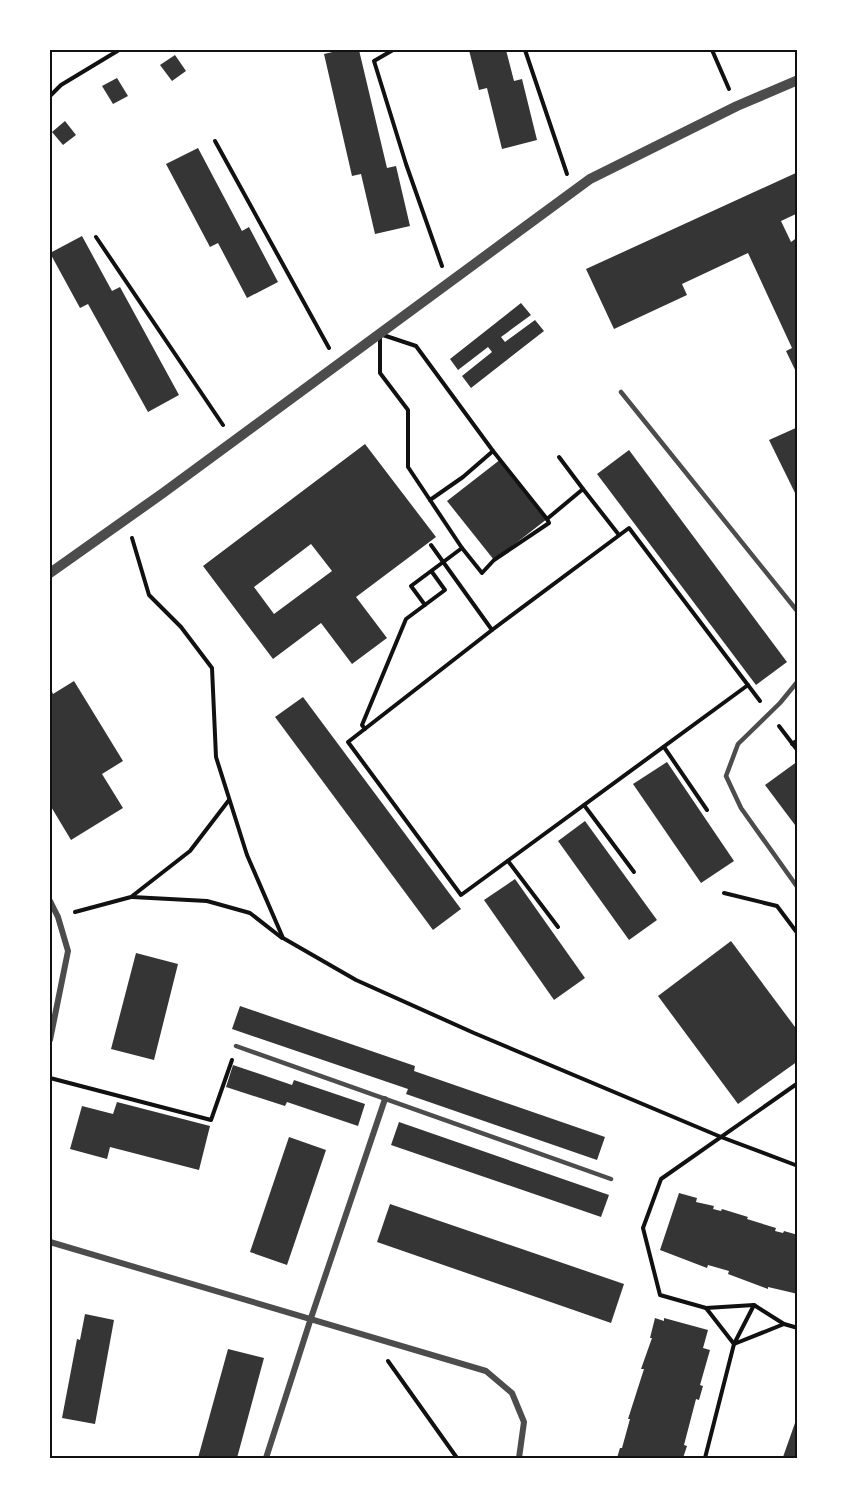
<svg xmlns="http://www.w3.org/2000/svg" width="847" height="1508" font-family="Raleway,sans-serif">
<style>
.building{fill:#353535;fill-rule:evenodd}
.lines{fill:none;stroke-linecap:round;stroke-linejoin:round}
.path{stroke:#111;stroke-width:4}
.service{stroke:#4c4c4c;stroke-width:4.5}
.minor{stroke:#4c4c4c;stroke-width:6}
.tertiary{stroke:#4c4c4c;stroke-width:10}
.neatline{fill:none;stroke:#111;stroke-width:2}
</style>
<rect width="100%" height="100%" fill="#fff"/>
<g class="building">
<polygon points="341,50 359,50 387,168 396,166 410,226 375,234 361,174 352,176 324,54"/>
<polygon points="469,50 506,50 514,81 522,79 537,140 502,149 487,88 479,90"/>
<polygon points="175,55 186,71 172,81 160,65"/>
<polygon points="117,78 128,96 113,104 102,86"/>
<polygon points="65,121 76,135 63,145 52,132"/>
<polygon points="198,148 242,231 249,227 278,282 247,298 218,243 210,247 166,164"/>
<polygon points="798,172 798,213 781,221 791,242 798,237 798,376 786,351 792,348 748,253 682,284 687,295 614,329 586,269"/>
<polygon points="82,236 112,291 120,287 179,395 148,412 88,304 80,308 50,253"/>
<polygon points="521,303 531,315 501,337 505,342 535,320 544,331 471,388 462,376 492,352 488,347 458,370 450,359"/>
<polygon points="798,427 798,499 769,440"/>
<path d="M365 444 436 537 356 597 387 638 352 664 321 623 273 659 203 566ZM311 544 332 571 274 614 254 587Z"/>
<polygon points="629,450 787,662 756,685 597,474"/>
<polygon points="501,459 547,519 494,560 447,501"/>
<polygon points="74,681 123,761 102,774 123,808 71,840 50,805 50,687 53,694"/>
<polygon points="303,697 461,909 433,930 275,717"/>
<polygon points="798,761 798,829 765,785"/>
<polygon points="667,762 734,861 701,883 633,784"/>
<polygon points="585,821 657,920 629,940 558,841"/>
<polygon points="515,879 585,978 554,1000 484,900"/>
<polygon points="731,941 798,1031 798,1061 738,1104 658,996"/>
<polygon points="136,953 178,964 154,1060 111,1049"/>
<polygon points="240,1006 415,1066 414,1071 605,1137 597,1160 406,1094 408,1089 232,1029"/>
<polygon points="233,1065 292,1085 294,1080 365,1104 358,1126 287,1102 285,1106 226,1087"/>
<polygon points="117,1102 210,1126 199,1170 110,1147 107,1159 70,1149 82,1106 113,1114"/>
<polygon points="399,1122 609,1195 601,1217 391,1145"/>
<polygon points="289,1137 326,1150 287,1265 250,1252"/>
<polygon points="679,1193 697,1198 696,1202 714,1206 713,1209 721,1211 722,1209 748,1217 747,1219 776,1228 775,1231 783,1233 784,1231 798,1235 798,1294 768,1287 768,1289 728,1274 729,1271 708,1265 707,1268 660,1250"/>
<polygon points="390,1204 624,1284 611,1323 377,1242"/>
<polygon points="85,1314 114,1320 95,1424 62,1418 77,1339 80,1340"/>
<polygon points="655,1318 664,1321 664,1318 708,1330 703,1348 710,1350 700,1385 703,1386 699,1400 696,1399 684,1445 687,1446 683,1458 617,1458 620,1448 622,1448 630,1419 628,1419 644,1369 641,1369 652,1338 650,1338"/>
<polygon points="228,1349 264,1358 237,1458 198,1458"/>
<polygon points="795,1423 798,1424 798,1458 785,1458 783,1457"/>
</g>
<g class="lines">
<g class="path">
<polyline points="393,50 374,61 406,164 442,266"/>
<polyline points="525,50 567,174"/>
<polyline points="712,50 729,89"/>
<polyline points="50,96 61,85 119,50"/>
<polyline points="215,141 329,348"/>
<polyline points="96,237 223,425"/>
<polygon points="380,334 416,346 493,451 463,477 430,500 408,467 408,410 380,373"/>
<polyline points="559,457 583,489"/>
<polyline points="547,519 583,489 619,535"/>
<polyline points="132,538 149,595 181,627 212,668 216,757 247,855 283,938 356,980 474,1033 721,1137 798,1166"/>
<polyline points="431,545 492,630 629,528 760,701"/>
<polyline points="462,548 482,573 494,560 549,523 547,519 493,451"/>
<polyline points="425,605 411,586 462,548 430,500"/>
<polyline points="492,630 348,742 461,895 748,685"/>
<polyline points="779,726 798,751"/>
<polyline points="365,729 362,725 406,619 445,590 432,572"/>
<polyline points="792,744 798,740"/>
<polyline points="664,747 707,810"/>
<polyline points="584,805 634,872"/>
<polyline points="508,861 558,927"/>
<polyline points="724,893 777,906 798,934"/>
<polyline points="132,897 207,901 250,913 282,938"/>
<polyline points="75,912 131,897 190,851 229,800"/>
<polyline points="50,1078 211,1120 232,1060"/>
<polyline points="754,1305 784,1324 798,1328"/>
<polyline points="706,1308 734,1344 784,1324"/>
<polyline points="388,1361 457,1458"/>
<polyline points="705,1458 734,1344 754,1305 706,1308 660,1295 643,1228 661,1179 798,1083"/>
</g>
<g class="service">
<polyline points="621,392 798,612"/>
<polyline points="798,681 780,703 738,744 726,776 741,808 798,888"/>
<polyline points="236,1046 611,1179"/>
</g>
<g class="minor">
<polyline points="50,901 58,917 68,951 50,1040"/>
<polyline points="50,1242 486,1371 512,1393 524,1422 519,1458"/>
<polyline points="266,1458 311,1318 385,1099"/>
</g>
<polyline class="tertiary" points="50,573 163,493 590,179 737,106 798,80"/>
</g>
<rect width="847" height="1508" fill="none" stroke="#ffffff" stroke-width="102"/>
<rect x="51" y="51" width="745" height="1406" class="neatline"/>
</svg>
